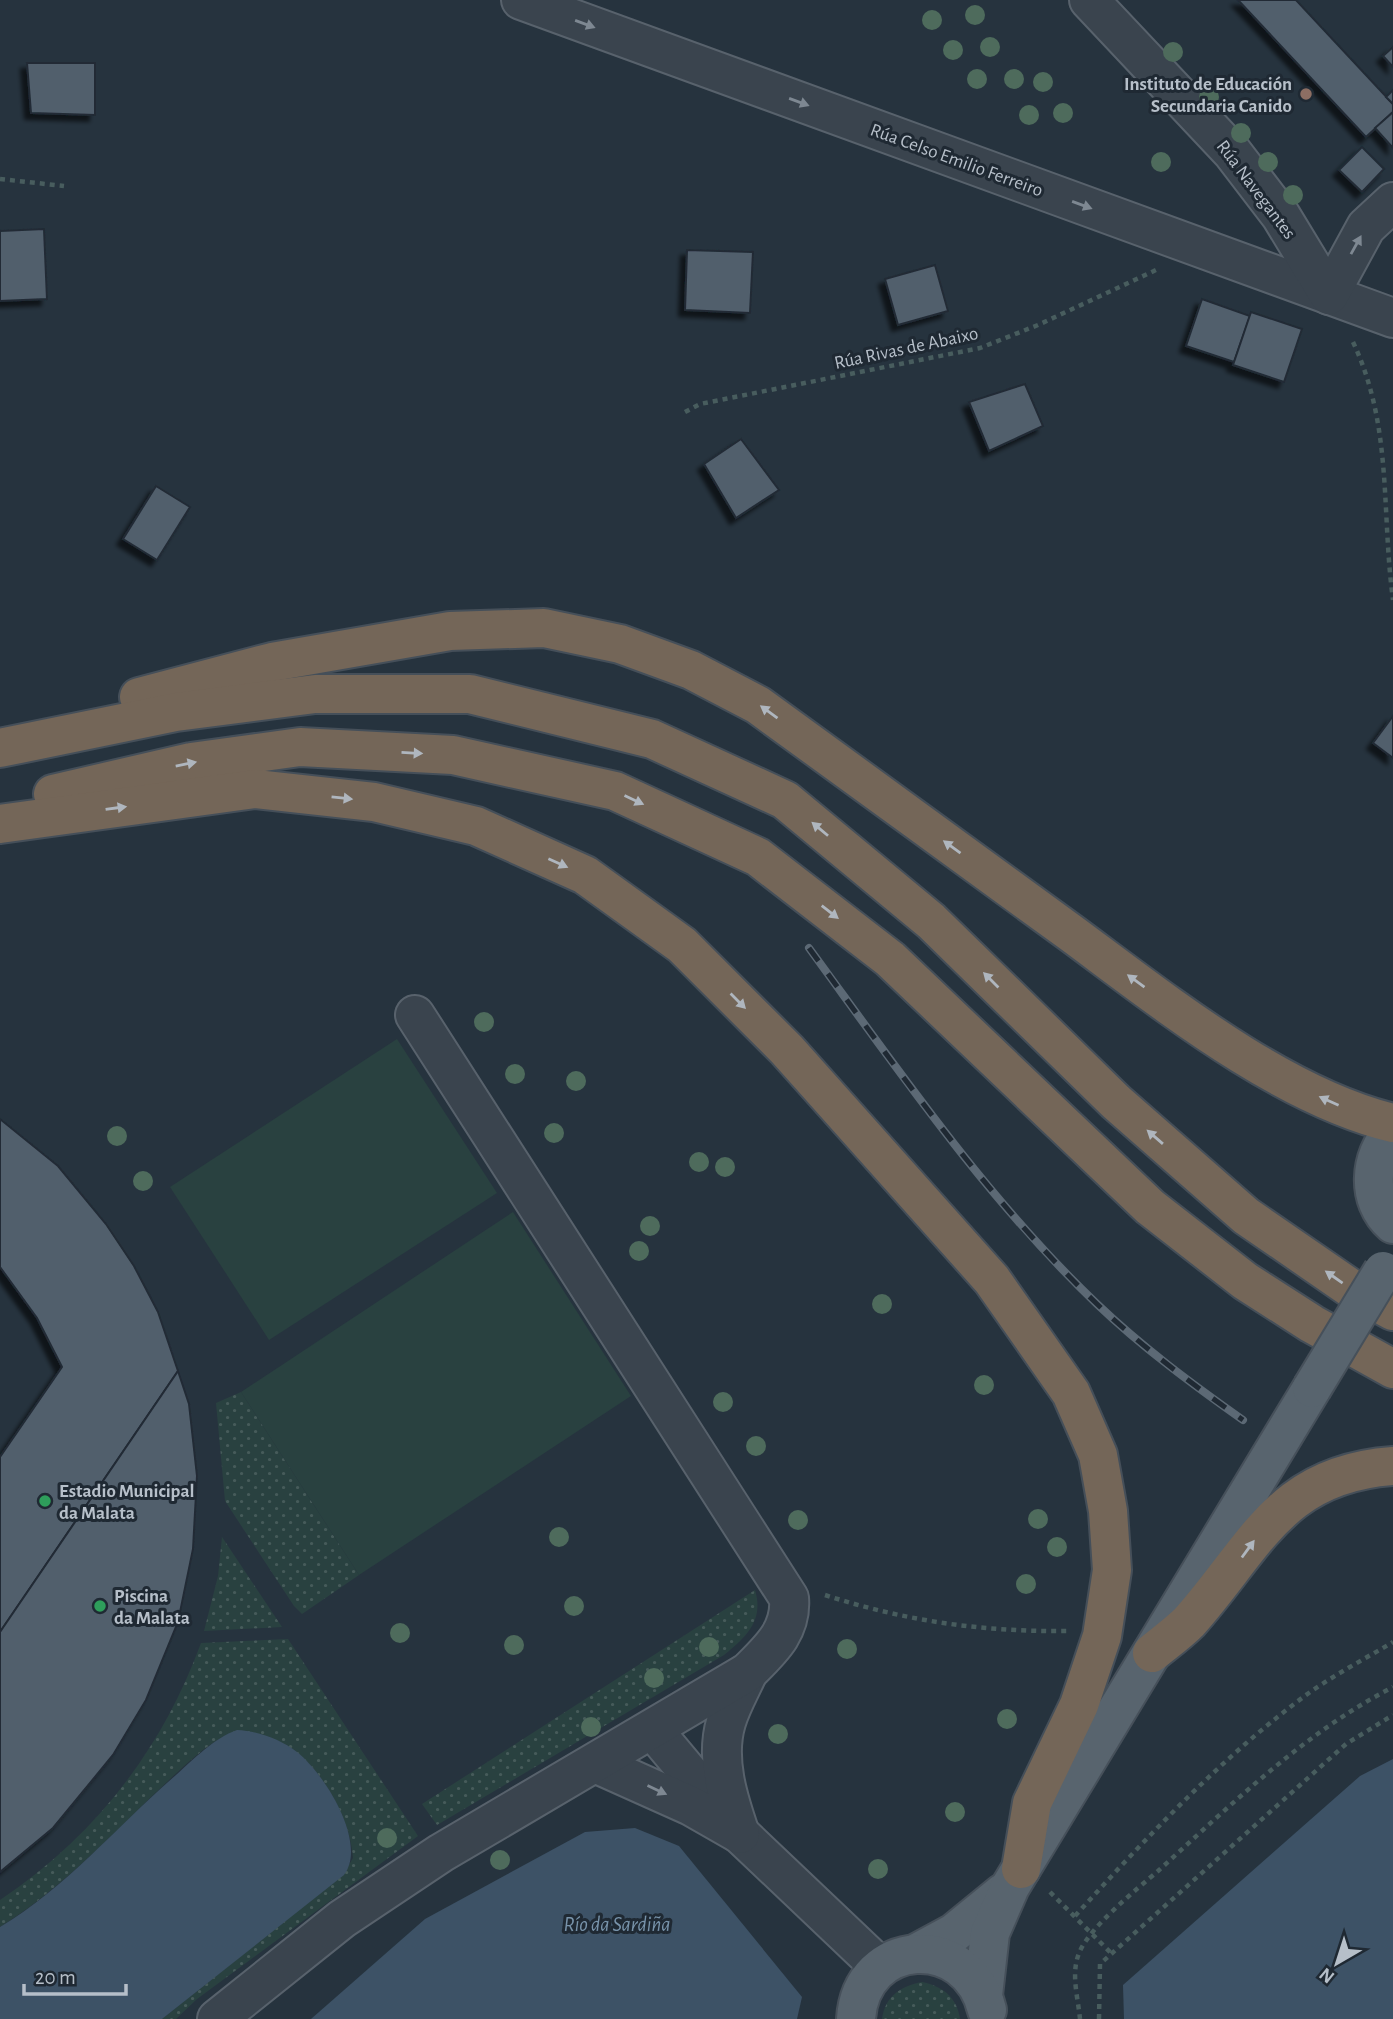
<svg xmlns="http://www.w3.org/2000/svg" width="1393" height="2019" font-family="'Alegreya Sans',sans-serif">
<style>
.grass{fill:url(#grass-dots)}
.garden{fill:#294140}
.water{fill:#3d5266}
.building{fill:#515e6c;stroke:#212b35;stroke-width:2;filter:url(#shadow)}
.lines{fill:none;stroke-linecap:round;stroke-linejoin:round}
.minor-casing{stroke:#58626c;stroke-width:42}
.major-casing{stroke:#46505a;stroke-width:42}
.highway-casing{stroke:#454f59;stroke-width:42}
.path{stroke:#485d5e;stroke-width:4.5;stroke-dasharray:5 5;stroke-linecap:butt}
.minor{stroke:#3a444e;stroke-width:38}
.major{stroke:#58646e;stroke-width:38}
.highway{stroke:#746658;stroke-width:38}
.rail-casing{stroke:#5c6975;stroke-width:8}
.rail{stroke:#1f2933;stroke-width:5;stroke-dasharray:16;stroke-linecap:butt}
.major-bridge-casing{stroke:#46505a;stroke-width:42;stroke-linecap:butt}
.major-bridge{stroke:#58646e;stroke-width:38}
.tree{fill:#4e6b5c}
.oneway{fill:#7e8892}
.oneway2{fill:#afb6be}
.education-dot{fill:#8d6e63;stroke:#1f2933;stroke-width:2.5}
.leisure-dot{fill:#2e9e5b;stroke:#1f2933;stroke-width:2.5}
.labels{text-anchor:middle;stroke-width:6;stroke-linejoin:round;paint-order:stroke}
.poi-label{font-size:19px;font-weight:bold;fill:#b6bfc9;stroke:#1f2933;text-anchor:start}
.street-label{font-size:19px;fill:#b6bfc9;stroke:#1f2933}
.water-label{font-size:21px;font-style:italic;fill:#7893aa;stroke:#1f2933}
</style>
<defs>
<pattern id="grass-dots" width="8" height="8" patternUnits="userSpaceOnUse" patternTransform="scale(1.75)"><rect width="8" height="8" fill="#294140"/><path d="M2 2h.1M6 6h.1" fill="none" stroke="#465b5a" stroke-width="1.8" stroke-linecap="round"/></pattern>
<filter id="shadow"><feDropShadow dx="-6" dy="6" stdDeviation="2" flood-color="#0009"/></filter>
</defs>
<rect width="100%" height="100%" fill="#26333e"/>
<g class="grass">
<polygon points="241,1392 359,1575 302,1614 294,1606 225,1501 216,1403"/>
<polygon points="222,1537 282,1627 204,1631 218,1576"/>
<path d="M755 1590C764 1620 747 1636 724 1655L437 1825 422 1804Z"/>
<path d="M288 1639 418 1836 197 1999 176 2019H162L343 1875 353 1858C351 1826 333 1791 312 1767 289 1740 256 1727 222 1738 205 1744 164 1785 149 1799 102 1845 56 1892 0 1927V1900C94 1837 162 1750 201 1643Z"/>
<path d="M922 1982C942 1986 957 1997 960 2019H882C885 1996 901 1986 922 1982Z"/>
</g>
<g class="garden">
<polygon points="397,1039 497,1193 269,1340 170,1187"/>
<polygon points="513,1212 631,1396 359,1575 241,1392"/>
</g>
<g class="water">
<path d="M237 1730C258 1731 280 1739 297 1752 325 1774 368 1843 344 1875L162 2019H0V1927C67 1887 117 1826 176 1775 194 1759 214 1738 237 1730Z"/>
<polygon points="1393,1759 1393,2019 1124,2019 1123,1985 1360,1776"/>
<polygon points="635,1828 679,1846 802,1997 797,2019 311,2019 425,1919 585,1832"/>
</g>
<g class="building">
<polygon points="1238,0 1296,0 1393,104 1393,112 1366,137"/>
<polygon points="1393,47 1393,67 1383,56"/>
<polygon points="27,63 95,63 95,115 31,113"/>
<polygon points="1393,90 1393,104 1386,97"/>
<polygon points="1393,112 1393,148 1375,128"/>
<polygon points="1362,147 1384,169 1362,192 1339,170"/>
<polygon points="44,229 47,299 0,301 0,231"/>
<polygon points="687,250 753,252 750,313 685,310"/>
<polygon points="935,265 948,311 898,325 885,279"/>
<polygon points="1202,299 1250,316 1234,362 1186,346"/>
<polygon points="1251,312 1302,329 1284,382 1233,365"/>
<polygon points="1025,384 1043,426 989,451 969,402"/>
<polygon points="741,439 779,490 736,518 704,464"/>
<polygon points="156,486 190,507 157,560 123,539"/>
<polygon points="1393,716 1393,758 1373,743"/>
<polygon points="0,1119 58,1166 106,1224 134,1266 158,1312 178,1371 0,1632 0,1457 62,1367 37,1318 0,1267"/>
<polygon points="178,1371 189,1404 197,1476 193,1549 178,1622 146,1700 113,1755 53,1828 0,1872 0,1632"/>
</g>
<g class="lines">
<defs>
<g id="minor">
<polyline points="521,0 1393,318"/>
<polyline points="1089,0 1232,152 1281,216 1329,295 1366,227 1393,202"/>
<polyline points="653,1730 740,1834 880,1967"/>
<path d="M595 1763 691 1806 740 1834C728 1799 715 1759 726 1722 731 1705 741 1688 748 1672"/>
<path d="M217 2019 342 1919 441 1853 748 1672C770 1650 792 1631 789 1598L415 1015"/>
</g>
<g id="major">
<path d="M1393 1132C1369 1156 1366 1201 1393 1224"/>
<polyline points="917,1953 954,1933 1003,1893"/>
<polyline points="983,1995 990,1933 1010,1887 1312,1388"/>
<path d="M856 2019C861 1937 968 1931 987 2010"/>
</g>
<g id="highway">
<path d="M139 697 272 662 450 631 544 628 620 644 691 670 758 705C862 781 967 857 1071 933 1163 1001 1281 1096 1393 1123"/>
<polyline points="0,748 176,712 315,694 470,694 652,739 785,800 931,921 1116,1102 1246,1216 1349,1287 1393,1311"/>
<polyline points="53,794 191,762 300,747 453,755 615,791 758,857 890,959 1150,1207 1245,1281 1312,1324 1393,1369"/>
<polyline points="0,824 255,789 374,802 476,826 585,875 682,945 787,1050 992,1280 1071,1393 1098,1455 1108,1511 1112,1570 1102,1636 1079,1705 1032,1803 1021,1869"/>
<path d="M1152 1653C1164 1643 1178 1633 1189 1622 1256 1547 1279 1474 1393 1466"/>
</g>
</defs>
<use href="#minor" class="minor-casing"/>
<use href="#major" class="major-casing"/>
<use href="#highway" class="highway-casing"/>
<g class="path">
<polyline points="0,179 64,186"/>
<path d="M1353 342C1393 427 1381 511 1393 600"/>
<polyline points="685,412 700,404 980,348 1038,325 1156,270"/>
<path d="M825 1595C905 1621 983 1632 1067 1631"/>
<polyline points="1050,1892 1111,1953"/>
<path d="M1075 1916C1146 1838 1218 1761 1302 1698 1330 1677 1363 1660 1393 1642"/>
<path d="M1080 2019C1078 1997 1070 1972 1080 1951 1091 1926 1137 1889 1158 1871 1232 1804 1304 1733 1393 1687"/>
<polyline points="1099,2019 1100,1964 1346,1744 1393,1715"/>
</g>
<use href="#minor" class="minor"/>
<use href="#major" class="major"/>
<use href="#highway" class="highway"/>
<defs>
<path id="rail" d="M809 948C899 1071 986 1198 1097 1304 1142 1347 1192 1384 1243 1420"/>
</defs>
<use href="#rail" class="rail-casing"/>
<use href="#rail" class="rail"/>
<defs>
<polyline id="major-bridge" points="1312,1388 1383,1271"/>
</defs>
<use href="#major-bridge" class="major-bridge-casing"/>
<use href="#major-bridge" class="major-bridge"/>
</g>
<g class="tree">
<circle cx="975" cy="15" r="10"/>
<circle cx="932" cy="20" r="10"/>
<circle cx="990" cy="47" r="10"/>
<circle cx="953" cy="50" r="10"/>
<circle cx="1173" cy="52" r="10"/>
<circle cx="977" cy="79" r="10"/>
<circle cx="1014" cy="79" r="10"/>
<circle cx="1043" cy="82" r="10"/>
<circle cx="1209" cy="97" r="10"/>
<circle cx="1063" cy="113" r="10"/>
<circle cx="1029" cy="115" r="10"/>
<circle cx="1241" cy="133" r="10"/>
<circle cx="1161" cy="162" r="10"/>
<circle cx="1268" cy="162" r="10"/>
<circle cx="1293" cy="195" r="10"/>
<circle cx="484" cy="1022" r="10"/>
<circle cx="515" cy="1074" r="10"/>
<circle cx="576" cy="1081" r="10"/>
<circle cx="554" cy="1133" r="10"/>
<circle cx="117" cy="1136" r="10"/>
<circle cx="699" cy="1162" r="10"/>
<circle cx="725" cy="1167" r="10"/>
<circle cx="143" cy="1181" r="10"/>
<circle cx="650" cy="1226" r="10"/>
<circle cx="639" cy="1251" r="10"/>
<circle cx="882" cy="1304" r="10"/>
<circle cx="984" cy="1385" r="10"/>
<circle cx="723" cy="1402" r="10"/>
<circle cx="756" cy="1446" r="10"/>
<circle cx="1038" cy="1519" r="10"/>
<circle cx="798" cy="1520" r="10"/>
<circle cx="559" cy="1537" r="10"/>
<circle cx="1057" cy="1547" r="10"/>
<circle cx="1026" cy="1584" r="10"/>
<circle cx="574" cy="1606" r="10"/>
<circle cx="400" cy="1633" r="10"/>
<circle cx="514" cy="1645" r="10"/>
<circle cx="709" cy="1647" r="10"/>
<circle cx="847" cy="1649" r="10"/>
<circle cx="654" cy="1678" r="10"/>
<circle cx="1007" cy="1719" r="10"/>
<circle cx="591" cy="1727" r="10"/>
<circle cx="778" cy="1734" r="10"/>
<circle cx="955" cy="1812" r="10"/>
<circle cx="387" cy="1838" r="10"/>
<circle cx="500" cy="1860" r="10"/>
<circle cx="878" cy="1869" r="10"/>
</g>
<defs><path id="oneway-solid" d="M-6-.8H1V-3.2L6.5 0L1 3.2V.8H-6Z" transform="scale(1.75)"/></defs>
<g class="oneway">
<use href="#oneway-solid" transform="translate(585 24) rotate(20)"/>
<use href="#oneway-solid" transform="translate(799 102) rotate(20)"/>
<use href="#oneway-solid" transform="translate(1082 205) rotate(20)"/>
<use href="#oneway-solid" transform="translate(1356 245) rotate(-61)"/>
<use href="#oneway-solid" transform="translate(657 1790) rotate(25)"/>
</g>
<g class="oneway2">
<use href="#oneway-solid" transform="translate(769 712) rotate(-144)"/>
<use href="#oneway-solid" transform="translate(412 753) rotate(3)"/>
<use href="#oneway-solid" transform="translate(186 764) rotate(-11)"/>
<use href="#oneway-solid" transform="translate(342 798) rotate(6)"/>
<use href="#oneway-solid" transform="translate(634 800) rotate(25)"/>
<use href="#oneway-solid" transform="translate(116 808) rotate(-8)"/>
<use href="#oneway-solid" transform="translate(820 829) rotate(-140)"/>
<use href="#oneway-solid" transform="translate(952 847) rotate(-144)"/>
<use href="#oneway-solid" transform="translate(558 863) rotate(24)"/>
<use href="#oneway-solid" transform="translate(830 912) rotate(38)"/>
<use href="#oneway-solid" transform="translate(991 980) rotate(-135)"/>
<use href="#oneway-solid" transform="translate(1136 981) rotate(-144)"/>
<use href="#oneway-solid" transform="translate(738 1001) rotate(45)"/>
<use href="#oneway-solid" transform="translate(1329 1101) rotate(-156)"/>
<use href="#oneway-solid" transform="translate(1155 1137) rotate(-139)"/>
<use href="#oneway-solid" transform="translate(1334 1277) rotate(-145)"/>
<use href="#oneway-solid" transform="translate(1248 1549) rotate(-54)"/>
</g>
<circle class="education-dot" cx="1306" cy="94" r="7"/>
<g class="leisure-dot">
<circle cx="45" cy="1501" r="7"/>
<circle cx="100" cy="1606" r="7"/>
</g>
<g class="labels">
<g class="poi-label">
<text x="1292" y="90" text-anchor="end">Instituto de Educación<tspan x="1292" dy="22">Secundaria Canido</tspan></text>
<text x="59" y="1497">Estadio Municipal<tspan x="59" dy="22">da Malata</tspan></text>
<text x="114" y="1602">Piscina<tspan x="114" dy="22">da Malata</tspan></text>
</g>
<g class="street-label">
<text transform="translate(957 159) rotate(20)" y="7">Rúa Celso Emilio Ferreiro</text>
<text transform="translate(1257 189) rotate(53)" y="7">Rúa Navegantes</text>
<text transform="translate(906 347) rotate(-12)" y="7">Rúa Rivas de Abaixo</text>
</g>
<g class="water-label">
<text x="617" y="1931">Río da Sardiña</text>
</g>
</g>
<g transform="translate(1337 1963) rotate(219)" stroke="#1f2933" stroke-width="5" paint-order="stroke">
<path d="M0-5L12 26L0 18L-12 26Z" fill="#b6bfc9"/>
<text y="-10" font-size="19" font-weight="bold" text-anchor="middle" fill="#b6bfc9">N</text>
</g>
<path d="M24 1984v10h102v-10" fill="none" stroke="#b6bfc9" stroke-width="3.5"/>
<text x="35" y="1984" font-size="21" fill="#b6bfc9" stroke="#1f2933" stroke-width="5" paint-order="stroke">20 m</text>
</svg>
